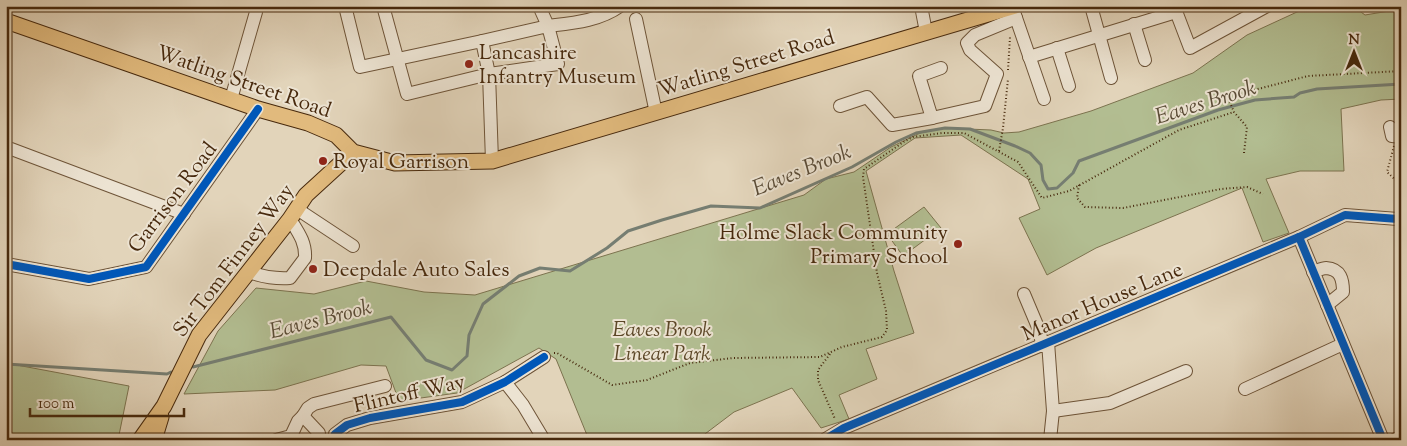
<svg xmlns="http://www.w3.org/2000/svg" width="1407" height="446" font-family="'Sorts Mill Goudy',serif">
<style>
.green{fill:#b2bd91;stroke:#7c734f}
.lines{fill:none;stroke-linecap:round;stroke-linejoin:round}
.stream{stroke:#767e72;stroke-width:3}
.minor-casing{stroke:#6e5438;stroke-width:14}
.major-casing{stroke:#47290d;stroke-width:17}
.path{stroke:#47290d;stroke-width:2;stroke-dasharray:1 2.5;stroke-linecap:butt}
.minor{stroke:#ece3d2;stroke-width:12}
.major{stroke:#e1ba7d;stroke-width:15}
.cycleway-casing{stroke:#ece3d2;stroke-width:11}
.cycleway{stroke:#0057b8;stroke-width:8}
.poi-dot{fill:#8f2418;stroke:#ece3d2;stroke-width:2}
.labels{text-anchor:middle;stroke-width:4;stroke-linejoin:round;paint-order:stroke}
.poi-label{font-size:21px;fill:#47290d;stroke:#ece3d2;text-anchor:start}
.street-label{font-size:21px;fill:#47290d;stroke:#ece3d2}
.park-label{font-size:21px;font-style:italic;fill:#5c4727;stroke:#ece3d2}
.water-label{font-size:22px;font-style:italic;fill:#5a4c37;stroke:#ece3d2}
</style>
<rect width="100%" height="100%" fill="#e2d4ba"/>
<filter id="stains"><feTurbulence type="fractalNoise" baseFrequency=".004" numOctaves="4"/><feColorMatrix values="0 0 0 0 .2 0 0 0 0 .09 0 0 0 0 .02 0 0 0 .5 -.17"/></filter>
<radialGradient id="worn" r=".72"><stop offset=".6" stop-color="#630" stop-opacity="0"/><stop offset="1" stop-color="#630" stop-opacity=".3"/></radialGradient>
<g class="green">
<polygon points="1310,6 1353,6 1365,15 1389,11 1394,6 1401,6 1401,99 1381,100 1341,109 1344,171 1300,171 1266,179 1289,233 1263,242 1242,188 1096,248 1047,275 1019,218 1040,209 1028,179 961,135 915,138 866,171 894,271 914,333 866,349 877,379 839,395 849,419 821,428 792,388 734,412 697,440 589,440 556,359 539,348 457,393 399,401 386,366 361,365 275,390 184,394 218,331 256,288 314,294 366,281 424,292 475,295 804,195 826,179 854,172 891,147 920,133 945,128 991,130 1004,133 1019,132 1091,111 1193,73 1247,35"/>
<polygon points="924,207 941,228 903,256 887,234"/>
<polygon points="6,363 129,386 118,440 6,440"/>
</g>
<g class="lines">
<g class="stream">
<polyline points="6,364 167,374 171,372"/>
<polyline points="193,367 391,317 426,360 452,370 467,356 469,335 483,304 519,276 540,268 570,271 607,248 628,231 662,220 711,206 760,208 852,167 896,142 916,133 945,128 970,129 1015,146 1030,153 1041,165 1043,180 1048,189 1057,188 1073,173 1079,161 1218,110 1255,100 1294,97 1300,93 1317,89 1401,84"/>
</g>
<defs>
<g id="minor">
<polyline points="345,6 360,67 482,41 489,74 492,161"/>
<polyline points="383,6 407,94 489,74 558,64 548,26 482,41"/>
<path d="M539 6 548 26C573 23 599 21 620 6"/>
<polyline points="921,6 926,32"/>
<polyline points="1091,6 1111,78"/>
<polyline points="1174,6 1190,48 1267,6"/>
<polyline points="1014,12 1044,99"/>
<polyline points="636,19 656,113"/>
<polyline points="1134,24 1145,60"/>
<polyline points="1057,48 1069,86"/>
<polyline points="1029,57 1176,12"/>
<polyline points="231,99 256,12 255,6"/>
<polyline points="840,106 867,97 892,125 932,118 919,76 941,68"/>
<polyline points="932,118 985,106 997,74 970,50 967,43 975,35 1016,18"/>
<polyline points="1390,127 1392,136 1401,137"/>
<polyline points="6,147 184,214"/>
<polyline points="297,209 353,246"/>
<polyline points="1299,237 1383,440"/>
<polyline points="6,264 89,279 146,267 258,109"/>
<path d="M249 272C263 277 275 279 290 278L305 258C306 242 298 232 290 219"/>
<path d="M1313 272C1317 271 1322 268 1326 268 1341 269 1343 280 1343 292L1327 305"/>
<polyline points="1024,294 1040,332 1042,346"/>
<polyline points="1048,342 1053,411 1050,440"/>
<polyline points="505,382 523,405 544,440"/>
<polyline points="1245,389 1343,344"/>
<polyline points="1053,411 1110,403 1186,371"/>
<polyline points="303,416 308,408 314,404 385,386"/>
<polyline points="335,434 347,425 370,418 462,402 505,382 544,357"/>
<polyline points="276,440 291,436 298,421 303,416 319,433"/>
<polyline points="824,440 844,428 1299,237 1345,215 1398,219"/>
<polyline points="1394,440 1401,437"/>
</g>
<g id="major">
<polyline points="6,21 258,109 308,123 336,135 353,152 395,163 492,161 1015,6"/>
<polyline points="140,440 164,406 199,335 290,219 306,195 353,152"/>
<polyline points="154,440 161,417"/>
</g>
</defs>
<use href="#minor" class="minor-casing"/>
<use href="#major" class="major-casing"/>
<g class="path">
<polyline points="1396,6 1401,9"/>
<polyline points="1008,70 1010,37"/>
<polyline points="1394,146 1387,172 1401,185"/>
<polyline points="999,151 1003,128 1008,79"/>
<polyline points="1244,153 1247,127 1234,112 1229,100 1231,96 1308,76 1401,71"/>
<polyline points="1079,185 1077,198 1085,207 1123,208 1221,189 1247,187 1263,194"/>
<polyline points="1399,208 1401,198"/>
<polyline points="554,353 557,353 612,385 647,380 690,363 733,358 820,357 842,347 882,337 887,330 886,311 877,273 863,177 864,169 905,141 913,137 942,133 964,133 1018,162 1042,198 1069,191 1179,130 1234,112"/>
<polyline points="830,354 818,370 818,380 835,419"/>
</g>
<use href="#minor" class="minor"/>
<use href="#major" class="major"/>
<defs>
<g id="cycleway">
<polyline points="1299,237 1383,440"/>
<polyline points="6,264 89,279 146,267 258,109"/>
<polyline points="335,434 347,425 370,418 462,402 505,382 544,357"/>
<polyline points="824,440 844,428 1299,237 1345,215 1398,219"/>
</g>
</defs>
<use href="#cycleway" class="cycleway-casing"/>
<use href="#cycleway" class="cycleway"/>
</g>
<g class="poi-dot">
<circle cx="469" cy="64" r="5"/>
<circle cx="323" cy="161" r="5"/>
<circle cx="958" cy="244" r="5"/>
<circle cx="313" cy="269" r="5"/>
</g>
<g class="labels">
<g class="poi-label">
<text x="479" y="59">Lancashire<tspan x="479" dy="24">Infantry Museum</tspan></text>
<text x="333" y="168">Royal Garrison</text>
<text x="948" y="239" text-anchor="end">Holme Slack Community<tspan x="948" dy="24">Primary School</tspan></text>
<text x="323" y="276">Deepdale Auto Sales</text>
</g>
<g class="street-label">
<text transform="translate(746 63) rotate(-17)" y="7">Watling Street Road</text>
<text transform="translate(244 81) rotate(19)" y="7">Watling Street Road</text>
<text transform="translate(172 197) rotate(-53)" y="7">Garrison Road</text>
<text transform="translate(233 260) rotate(-53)" y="7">Sir Tom Finney Way</text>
<text transform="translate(1102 301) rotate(-23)" y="7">Manor House Lane</text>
<text transform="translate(409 393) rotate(-13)" y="7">Flintoff Way</text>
</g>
<g class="park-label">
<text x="662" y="336">Eaves Brook<tspan x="662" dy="24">Linear Park</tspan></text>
</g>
<g class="water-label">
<text transform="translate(1205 101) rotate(-17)" y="8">Eaves Brook</text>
<text transform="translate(801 169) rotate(-22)" y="8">Eaves Brook</text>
<text transform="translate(320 318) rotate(-14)" y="8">Eaves Brook</text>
</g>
</g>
<rect width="1407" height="446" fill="none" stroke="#e2d4ba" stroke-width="25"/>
<rect x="8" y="8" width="1392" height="431" fill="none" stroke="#47290d" stroke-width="2.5"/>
<rect x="12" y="12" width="1382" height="421" fill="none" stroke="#47290d"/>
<g transform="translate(1354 52)" stroke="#ece3d2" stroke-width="4" paint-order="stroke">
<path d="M0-4L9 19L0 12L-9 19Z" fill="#47290d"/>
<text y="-8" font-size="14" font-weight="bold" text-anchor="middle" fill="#47290d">N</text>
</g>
<path d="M30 408v8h154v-8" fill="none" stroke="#47290d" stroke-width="2.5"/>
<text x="38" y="408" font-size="15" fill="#47290d" stroke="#ece3d2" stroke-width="4" paint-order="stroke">100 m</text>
<rect width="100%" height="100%" filter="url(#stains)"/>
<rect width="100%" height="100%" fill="url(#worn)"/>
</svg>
